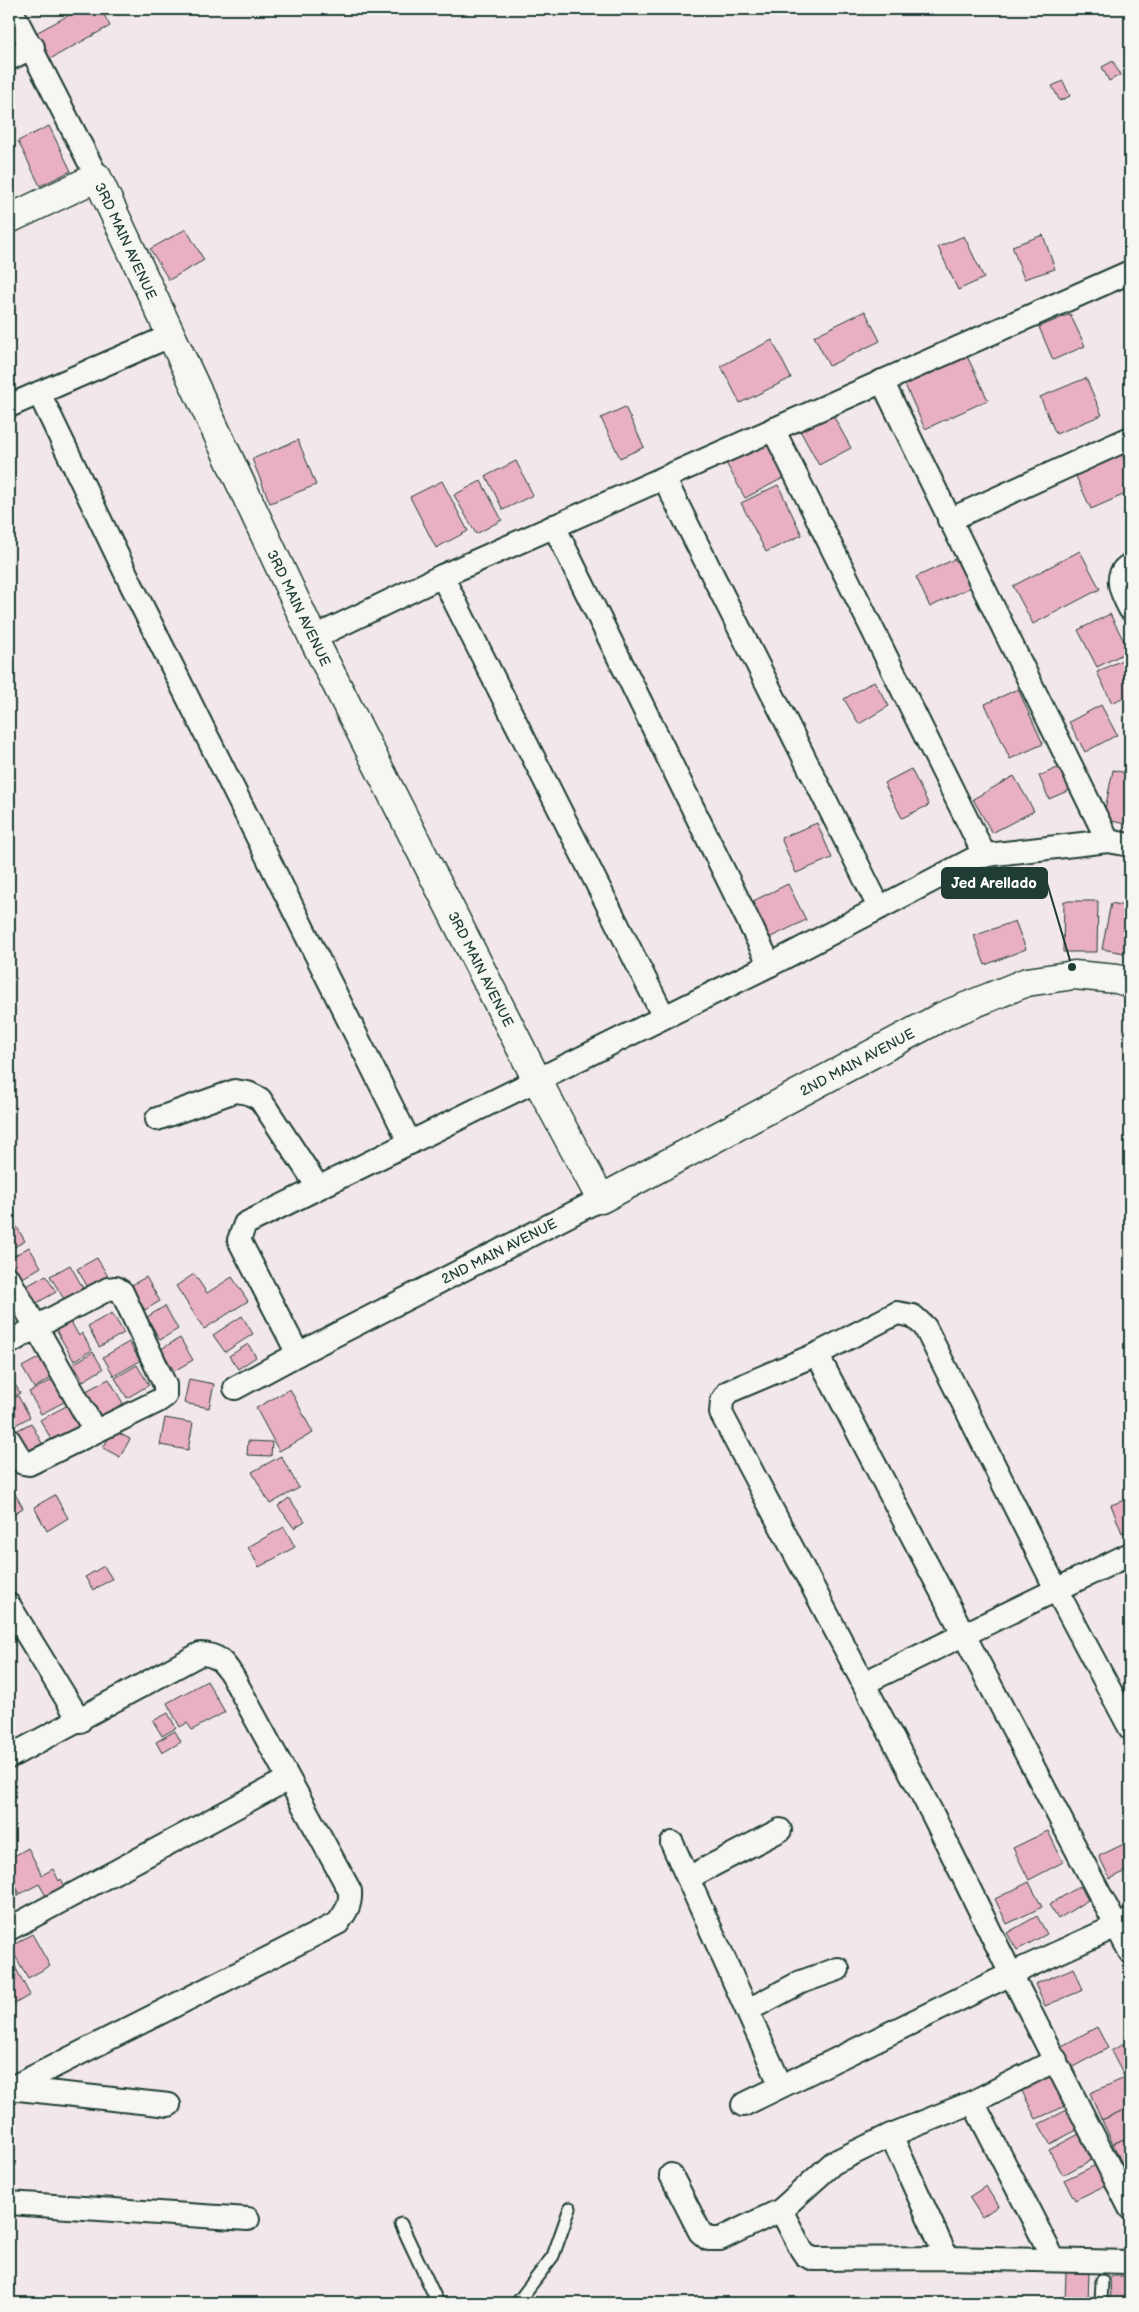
<svg xmlns="http://www.w3.org/2000/svg" width="1139" height="2312" font-family="'Balsamiq Sans',sans-serif">
<style>
.building{fill:#e9b0c3;stroke:#1f3d34}
.lines{fill:none;stroke-linecap:round;stroke-linejoin:round}
.service-casing{stroke:#1f3d34;stroke-width:15}
.minor-casing{stroke:#1f3d34;stroke-width:26}
.tertiary-casing{stroke:#1f3d34;stroke-width:31}
.service{stroke:#f6f6f2;stroke-width:11}
.minor{stroke:#f6f6f2;stroke-width:22}
.tertiary{stroke:#f6f6f2;stroke-width:28}
.labels{text-anchor:middle;stroke-width:4;stroke-linejoin:round;paint-order:stroke}
.street-label{font-size:14px;fill:#1f3d34;stroke:#f6f6f2}
.leader{fill:none;stroke:#1f3d34;stroke-width:2}
.callout-dot{fill:#1f3d34;stroke:#f6f6f2;stroke-width:2}
.callout{fill:#1f3d34;stroke:#1f3d34;stroke-width:2}
.callout-label{font-size:15px;text-anchor:middle;font-weight:bold;fill:#fff}
</style>
<rect width="100%" height="100%" fill="#f3e8e9"/>
<filter id="ink" filterUnits="userSpaceOnUse"><feTurbulence type="fractalNoise" baseFrequency=".02" numOctaves="2"/><feDisplacementMap in="SourceGraphic" scale="10" xChannelSelector="R" yChannelSelector="G"/><feConvolveMatrix kernelMatrix="1 2 1 2 8 2 1 2 1" color-interpolation-filters="sRGB"/></filter>
<g filter="url(#ink)">
<g class="building">
<polygon points="80,9 101,9 110,26 50,59 36,33"/>
<polygon points="1113,61 1120,75 1109,81 1102,67"/>
<polygon points="1063,81 1070,96 1060,101 1052,86"/>
<polygon points="49,126 71,171 40,186 18,141"/>
<polygon points="186,229 204,260 169,280 150,249"/>
<polygon points="1043,235 1055,269 1024,279 1012,246"/>
<polygon points="964,236 984,278 958,290 938,247"/>
<polygon points="865,311 880,341 829,366 814,336"/>
<polygon points="1070,314 1085,346 1053,360 1039,327"/>
<polygon points="772,340 791,378 740,403 721,366"/>
<polygon points="964,350 988,400 925,429 902,378"/>
<polygon points="1086,378 1102,415 1056,434 1040,397"/>
<polygon points="625,407 644,447 620,458 601,418"/>
<polygon points="830,410 851,448 819,465 798,427"/>
<polygon points="764,438 785,477 745,498 724,459"/>
<polygon points="298,440 316,485 270,503 252,459"/>
<polygon points="1121,452 1130,473 1130,492 1091,509 1074,472"/>
<polygon points="516,461 533,495 503,510 486,476"/>
<polygon points="442,481 468,531 436,548 410,497"/>
<polygon points="481,481 502,520 476,534 454,495"/>
<polygon points="778,485 802,535 766,552 741,503"/>
<polygon points="1080,551 1100,589 1033,624 1013,586"/>
<polygon points="957,558 971,587 930,607 916,577"/>
<polygon points="1110,614 1129,651 1097,667 1078,630"/>
<polygon points="1130,656 1130,694 1112,703 1097,672"/>
<polygon points="874,681 889,706 859,724 844,699"/>
<polygon points="1018,689 1043,744 1010,759 985,704"/>
<polygon points="1101,705 1117,735 1085,752 1069,722"/>
<polygon points="1062,766 1072,789 1049,799 1039,776"/>
<polygon points="911,769 929,805 902,818 884,783"/>
<polygon points="1113,770 1130,774 1130,825 1103,819"/>
<polygon points="1014,776 1034,811 992,833 973,799"/>
<polygon points="817,823 832,858 796,873 781,838"/>
<polygon points="788,884 806,920 769,938 751,902"/>
<polygon points="1064,901 1098,901 1097,952 1063,952"/>
<polygon points="1111,903 1130,907 1130,954 1102,949"/>
<polygon points="1015,921 1026,949 985,965 974,936"/>
<polygon points="14,1222 25,1241 9,1250 9,1224"/>
<polygon points="29,1247 41,1267 21,1279 9,1259"/>
<polygon points="97,1258 109,1278 89,1289 77,1269"/>
<polygon points="70,1265 83,1288 64,1299 50,1276"/>
<polygon points="194,1274 207,1293 232,1277 248,1301 204,1329 176,1286"/>
<polygon points="46,1275 56,1292 35,1304 25,1287"/>
<polygon points="146,1277 160,1301 145,1310 130,1286"/>
<polygon points="165,1306 178,1329 160,1340 147,1317"/>
<polygon points="112,1313 124,1333 99,1347 88,1326"/>
<polygon points="242,1316 253,1334 225,1352 213,1335"/>
<polygon points="71,1322 79,1336 82,1333 92,1350 74,1361 56,1330"/>
<polygon points="180,1338 193,1360 174,1371 161,1349"/>
<polygon points="129,1342 140,1361 114,1376 103,1357"/>
<polygon points="248,1344 256,1357 238,1369 229,1356"/>
<polygon points="93,1352 103,1369 83,1381 73,1364"/>
<polygon points="42,1356 53,1377 34,1388 22,1367"/>
<polygon points="137,1365 149,1385 127,1398 115,1378"/>
<polygon points="9,1374 20,1393 9,1400"/>
<polygon points="56,1378 68,1400 41,1414 29,1392"/>
<polygon points="109,1379 124,1405 102,1418 86,1391"/>
<polygon points="189,1379 214,1384 209,1408 184,1403"/>
<polygon points="290,1389 313,1433 279,1451 256,1408"/>
<polygon points="18,1396 30,1417 10,1428 9,1401"/>
<polygon points="70,1404 82,1426 53,1442 40,1420"/>
<polygon points="165,1418 193,1423 188,1450 160,1445"/>
<polygon points="31,1423 45,1449 27,1459 12,1433"/>
<polygon points="113,1430 130,1439 120,1457 103,1448"/>
<polygon points="248,1441 272,1442 271,1456 247,1455"/>
<polygon points="281,1456 299,1488 270,1504 252,1472"/>
<polygon points="11,1487 23,1508 9,1516 9,1488"/>
<polygon points="55,1495 68,1518 47,1531 34,1507"/>
<polygon points="289,1498 305,1521 294,1528 278,1506"/>
<polygon points="1130,1498 1130,1530 1122,1533 1111,1505"/>
<polygon points="284,1527 295,1547 259,1567 248,1547"/>
<polygon points="104,1566 112,1579 93,1590 85,1577"/>
<polygon points="207,1681 225,1712 192,1730 187,1723 180,1727 167,1703"/>
<polygon points="168,1713 176,1728 162,1736 153,1721"/>
<polygon points="175,1731 181,1742 162,1753 156,1742"/>
<polygon points="1048,1831 1063,1862 1029,1880 1013,1848"/>
<polygon points="1130,1841 1130,1869 1110,1879 1099,1856"/>
<polygon points="28,1848 42,1875 53,1869 59,1881 61,1879 66,1888 47,1898 39,1884 20,1894 9,1874 9,1859"/>
<polygon points="9,1878 19,1895 9,1901"/>
<polygon points="1029,1882 1042,1907 1007,1924 995,1899"/>
<polygon points="1080,1886 1088,1900 1058,1919 1049,1905"/>
<polygon points="1037,1916 1047,1934 1017,1950 1007,1933"/>
<polygon points="32,1934 50,1966 28,1978 10,1947"/>
<polygon points="13,1963 30,1995 11,2006 9,2001 9,1965"/>
<polygon points="1074,1968 1083,1990 1045,2006 1035,1984"/>
<polygon points="1097,2027 1108,2048 1071,2068 1060,2047"/>
<polygon points="1130,2040 1130,2072 1124,2076 1111,2051"/>
<polygon points="1051,2070 1068,2105 1036,2119 1019,2085"/>
<polygon points="1127,2077 1130,2086 1130,2107 1102,2120 1090,2093"/>
<polygon points="1130,2107 1130,2136 1113,2144 1102,2120"/>
<polygon points="1067,2110 1077,2130 1050,2144 1039,2124"/>
<polygon points="1079,2134 1093,2159 1063,2175 1049,2150"/>
<polygon points="1130,2136 1130,2173 1127,2174 1113,2144"/>
<polygon points="1096,2165 1106,2185 1075,2200 1064,2180"/>
<polygon points="986,2186 998,2206 982,2217 969,2197"/>
<polygon points="1066,2271 1089,2271 1088,2303 1065,2303"/>
<polygon points="1110,2276 1130,2276 1130,2303 1111,2303"/>
</g>
<g class="lines">
<defs>
<g id="service">
<polyline points="401,2224 438,2303"/>
<polyline points="517,2303 553,2256 570,2208"/>
<polyline points="1101,2303 1102,2281"/>
</g>
<g id="minor">
<polyline points="11,9 97,177"/>
<polyline points="9,59 33,47"/>
<polyline points="882,381 1108,841"/>
<polyline points="39,393 132,586 410,1143"/>
<polyline points="9,406 170,336"/>
<polyline points="773,429 985,856"/>
<polyline points="664,478 879,907"/>
<polyline points="949,520 1130,438"/>
<polyline points="554,526 770,965"/>
<path d="M1130 565C1111 574 1123 596 1130 609"/>
<polyline points="442,576 664,1017"/>
<polyline points="313,638 442,576 1130,272"/>
<polyline points="157,1119 235,1091 248,1093 260,1099 318,1187"/>
<polyline points="601,1199 298,1354 239,1240 245,1224 770,965 979,856 1108,841 1130,845"/>
<polyline points="9,1279 36,1327 9,1343"/>
<polyline points="817,1354 1130,1952"/>
<polyline points="235,1388 298,1354"/>
<polyline points="9,1440 23,1463 29,1464 35,1461 158,1401 165,1396 165,1385 122,1292 116,1288 108,1289 36,1327 95,1431"/>
<polyline points="9,1605 80,1721"/>
<polyline points="864,1683 1128,1555"/>
<polyline points="1130,1728 1056,1589 925,1327 913,1316 897,1313 817,1354 728,1392 722,1401 721,1413 933,1815 1011,1974 1130,2208"/>
<path d="M9 1757 200 1654C217 1654 224 1662 233 1677L350 1891C351 1905 346 1912 338 1923L9 2089"/>
<polyline points="672,1843 781,2086"/>
<polyline points="688,1878 780,1830"/>
<polyline points="9,1929 288,1779"/>
<polyline points="748,2010 801,1982 838,1969"/>
<polyline points="9,2088 169,2105"/>
<polyline points="973,2102 1054,2260"/>
<polyline points="743,2105 1011,1974 1130,1920"/>
<polyline points="891,2135 947,2258"/>
<polyline points="671,2175 700,2232 708,2239 720,2239 781,2210 833,2163 891,2135 973,2102 1056,2060"/>
<polyline points="9,2203 248,2219"/>
<polyline points="781,2210 801,2249 805,2255 814,2259 947,2258 1130,2262"/>
</g>
<polyline id="tertiary" points="9,219 97,177 313,638 537,1080 601,1199 943,1016 1027,982 1074,975 1117,979 1130,983"/>
</defs>
<use href="#service" class="service-casing"/>
<use href="#minor" class="minor-casing"/>
<use href="#tertiary" class="tertiary-casing"/>
<use href="#service" class="service"/>
<use href="#minor" class="minor"/>
<use href="#tertiary" class="tertiary"/>
</g>
</g>
<g class="labels">
<g class="street-label">
<text transform="translate(126 241) rotate(65)" y="5">3RD MAIN AVENUE</text>
<text transform="translate(299 608) rotate(64)" y="5">3RD MAIN AVENUE</text>
<text transform="translate(481 969) rotate(63)" y="5">3RD MAIN AVENUE</text>
<text transform="translate(857 1062) rotate(-28)" y="5">2ND MAIN AVENUE</text>
<text transform="translate(499 1251) rotate(-27)" y="5">2ND MAIN AVENUE</text>
</g>
</g>
<path class="leader" d="M1072 967L1047 883"/>
<circle class="callout-dot" cx="1072" cy="967" r="5"/>
<rect class="callout" x="942" y="868" width="105" height="30" rx="5"/>
<g class="callout-label">
<text x="994" y="888">Jed Arellado</text>
</g>
<rect width="1139" height="2312" fill="none" stroke="#f6f6f2" stroke-width="30"/>
<rect x="15" y="15" width="1109" height="2282" fill="none" stroke="#1f3d34" stroke-width="2" filter="url(#ink)"/>
</svg>
